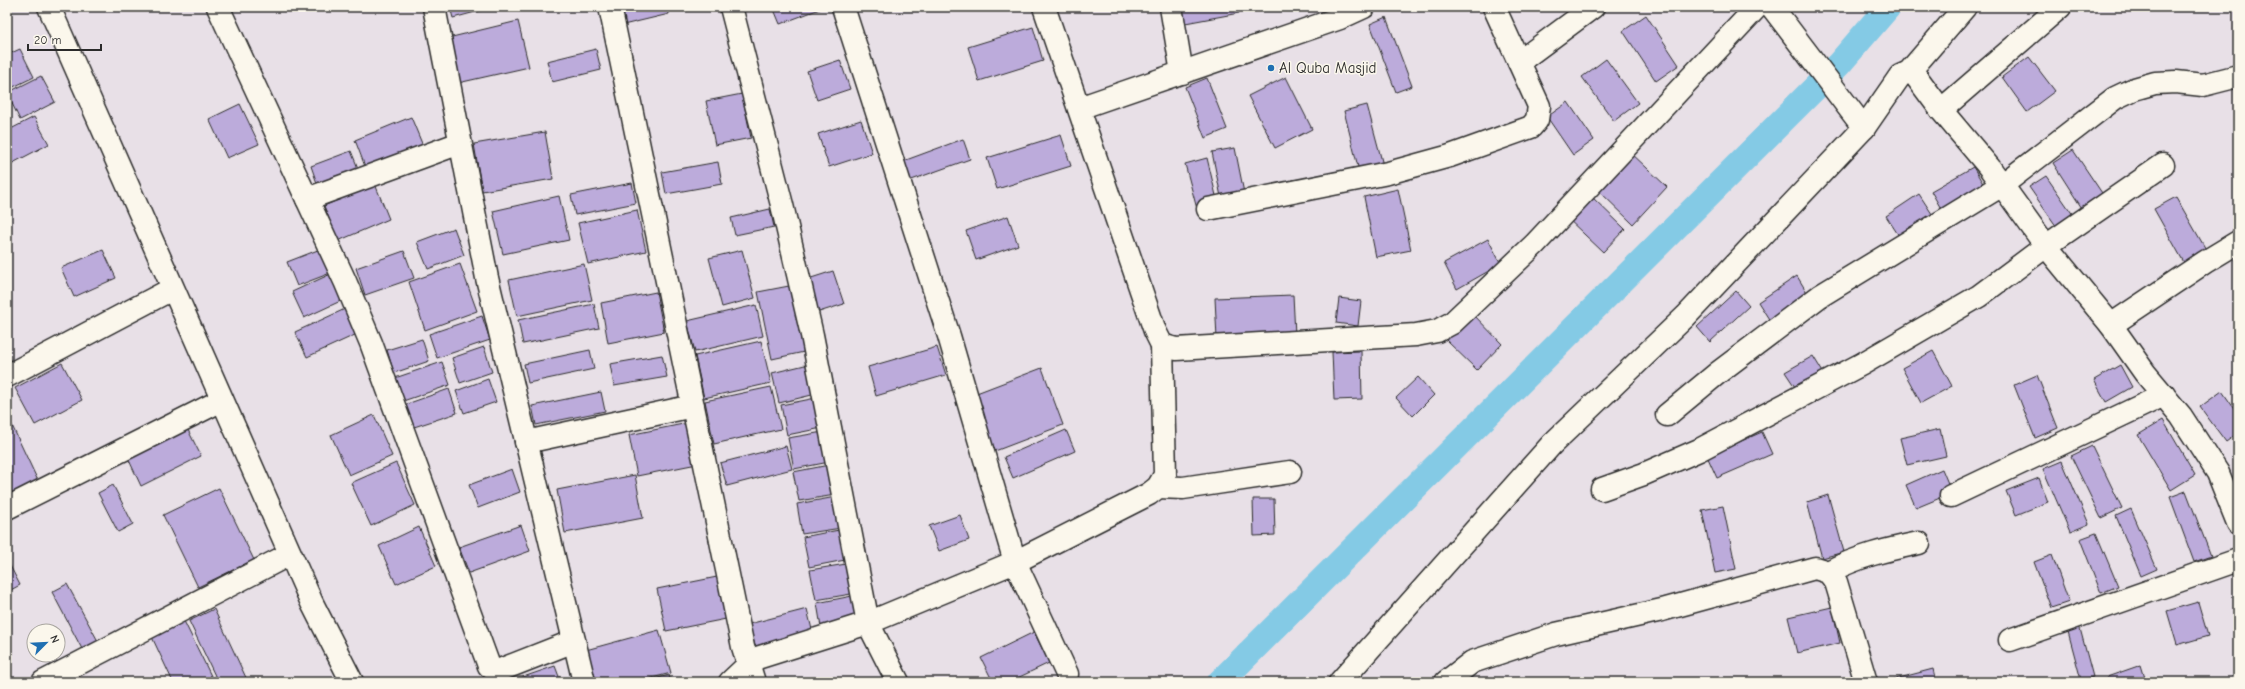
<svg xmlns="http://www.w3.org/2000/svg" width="2245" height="689" font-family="'Comic Neue',sans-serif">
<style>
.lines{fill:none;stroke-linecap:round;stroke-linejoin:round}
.canal{stroke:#84cae5;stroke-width:26}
.building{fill:#bcabdb;stroke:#2b2b2b}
.minor-casing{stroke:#2b2b2b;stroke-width:25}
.minor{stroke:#fbf7ec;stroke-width:22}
.poi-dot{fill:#1f6fb2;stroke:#fbf7ec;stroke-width:1.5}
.labels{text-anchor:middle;stroke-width:3;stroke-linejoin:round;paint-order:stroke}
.poi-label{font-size:15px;fill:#2b2b2b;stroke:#fbf7ec;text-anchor:start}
</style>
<rect width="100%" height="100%" fill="#e8e0e7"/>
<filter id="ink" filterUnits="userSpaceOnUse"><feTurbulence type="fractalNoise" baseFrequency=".025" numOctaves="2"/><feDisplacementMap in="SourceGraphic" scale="8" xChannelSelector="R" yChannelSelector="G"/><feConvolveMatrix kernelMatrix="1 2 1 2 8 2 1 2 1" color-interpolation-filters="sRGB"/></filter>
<g filter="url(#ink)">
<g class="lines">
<polyline class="canal" points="1220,682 1839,64 1888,7"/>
</g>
<g class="building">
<polygon points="450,7 494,7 453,18"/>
<polygon points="614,7 667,7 669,14 619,26"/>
<polygon points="773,7 825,7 780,24"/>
<polygon points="1176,7 1238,7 1239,13 1180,24"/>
<polygon points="1466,7 1478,7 1467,11"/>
<polygon points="1646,15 1679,65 1656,81 1623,31"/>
<polygon points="1386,17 1412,86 1396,92 1370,24"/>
<polygon points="518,21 529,67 458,83 448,38"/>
<polygon points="1033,27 1043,61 979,81 968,47"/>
<polygon points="20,49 34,77 7,90 7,55"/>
<polygon points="596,49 601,70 552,82 547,61"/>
<polygon points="2029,57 2055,91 2027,112 2002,77"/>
<polygon points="1606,59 1638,103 1614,121 1582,77"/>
<polygon points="840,60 850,89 817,100 807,71"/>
<polygon points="41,76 55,102 20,120 7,93"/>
<polygon points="1286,77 1312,129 1275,148 1248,96"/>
<polygon points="1207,78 1227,129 1205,138 1185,87"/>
<polygon points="742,94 751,138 715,145 706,101"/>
<polygon points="1568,102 1594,140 1573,155 1547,117"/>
<polygon points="240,104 259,144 227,158 209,119"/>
<polygon points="1367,105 1384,169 1360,175 1344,111"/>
<polygon points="34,117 49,144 7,166 7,131"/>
<polygon points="411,117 423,146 366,169 355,140"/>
<polygon points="861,120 872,153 829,167 818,134"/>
<polygon points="545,132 553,179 482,191 474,144"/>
<polygon points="1061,135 1071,166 997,189 987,158"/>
<polygon points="963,139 970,159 906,182 898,163"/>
<polygon points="1235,148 1245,198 1222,202 1212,152"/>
<polygon points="2073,150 2106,199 2085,213 2053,163"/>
<polygon points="351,151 360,173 319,189 311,166"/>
<polygon points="1629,151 1667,187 1633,224 1595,187"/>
<polygon points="1207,158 1218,204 1197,209 1185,164"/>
<polygon points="718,162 722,184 666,194 662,172"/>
<polygon points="1973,167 1987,190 1944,214 1931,191"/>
<polygon points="2046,176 2078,222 2061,233 2029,187"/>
<polygon points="632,183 636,203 575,215 571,195"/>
<polygon points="375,184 389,219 338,241 324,206"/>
<polygon points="1398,189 1411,250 1376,257 1364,197"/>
<polygon points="1589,194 1625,229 1603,252 1566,217"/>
<polygon points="1919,194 1934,217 1901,239 1886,216"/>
<polygon points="559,196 569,240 503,254 493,211"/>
<polygon points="2176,197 2208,253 2186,266 2154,209"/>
<polygon points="770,209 774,227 735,235 731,218"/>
<polygon points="637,210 646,251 588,264 578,223"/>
<polygon points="1008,216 1018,245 976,260 966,231"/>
<polygon points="454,228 464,255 428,269 417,242"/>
<polygon points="1488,239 1501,264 1457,289 1444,263"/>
<polygon points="323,248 333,272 297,286 287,262"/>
<polygon points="103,250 116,278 74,297 61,268"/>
<polygon points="742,250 755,298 722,307 709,258"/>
<polygon points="404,251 414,278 365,295 356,268"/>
<polygon points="460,264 477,311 425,330 409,282"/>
<polygon points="584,264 592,300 517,316 509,280"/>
<polygon points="833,271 844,304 816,313 805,280"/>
<polygon points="335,272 347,298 304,318 292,292"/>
<polygon points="1797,276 1811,299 1772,324 1758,302"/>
<polygon points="789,286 804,352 772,359 758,292"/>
<polygon points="1736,291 1749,306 1710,342 1697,327"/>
<polygon points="656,292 664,332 608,343 601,303"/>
<polygon points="1293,295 1295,335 1217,339 1215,298"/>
<polygon points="1339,298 1361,301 1358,326 1336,323"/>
<polygon points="594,304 599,328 523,344 518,320"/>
<polygon points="756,305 763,336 695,352 687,321"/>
<polygon points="345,309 357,334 307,357 295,332"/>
<polygon points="1472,313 1502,344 1477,370 1446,340"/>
<polygon points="482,316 490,340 437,358 429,334"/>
<polygon points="422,339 429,361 394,373 387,350"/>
<polygon points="761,341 771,383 704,398 695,356"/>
<polygon points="484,347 492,372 460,383 452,358"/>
<polygon points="937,347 946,375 876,396 868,367"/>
<polygon points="590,350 594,369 528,383 524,364"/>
<polygon points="1361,351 1362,399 1334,400 1332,352"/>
<polygon points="1933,351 1952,386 1921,403 1902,368"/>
<polygon points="662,355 667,377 614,386 610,364"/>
<polygon points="1813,356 1824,374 1797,390 1785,372"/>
<polygon points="442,362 450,385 403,401 395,378"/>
<polygon points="62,363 82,400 35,425 15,388"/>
<polygon points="809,364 816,394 779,403 772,373"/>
<polygon points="2120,365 2132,387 2106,402 2094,380"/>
<polygon points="1042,368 1063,425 995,451 974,394"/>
<polygon points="2037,375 2058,428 2035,438 2014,385"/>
<polygon points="1418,377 1434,395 1413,416 1396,398"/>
<polygon points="488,379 496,402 464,413 456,391"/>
<polygon points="771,387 781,429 714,444 705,401"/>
<polygon points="449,389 457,413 411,428 404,405"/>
<polygon points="2222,391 2238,414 2238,433 2226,442 2200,407"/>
<polygon points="601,392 605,411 536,425 532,406"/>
<polygon points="816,398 822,428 787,435 781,405"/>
<polygon points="374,415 392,456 349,475 331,435"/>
<polygon points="8,417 39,483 13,495 7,483"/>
<polygon points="2163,420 2195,475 2171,490 2138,435"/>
<polygon points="688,423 697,464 637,476 629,435"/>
<polygon points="187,428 201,456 141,486 128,458"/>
<polygon points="1940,429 1946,456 1907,465 1900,438"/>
<polygon points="1066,430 1075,451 1013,478 1004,457"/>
<polygon points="823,432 829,462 794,469 788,438"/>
<polygon points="1762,432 1772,454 1717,478 1707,456"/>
<polygon points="786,446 792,469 727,486 720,463"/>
<polygon points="2092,446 2122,508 2101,518 2071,456"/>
<polygon points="2062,461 2089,524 2070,532 2043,469"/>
<polygon points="396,463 415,505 371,526 351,483"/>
<polygon points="829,465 835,495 799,501 793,472"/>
<polygon points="512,469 520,492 478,508 469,485"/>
<polygon points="1942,469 1952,493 1916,508 1906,485"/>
<polygon points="635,475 643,518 565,533 557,490"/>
<polygon points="2039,478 2048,502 2016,515 2006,491"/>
<polygon points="113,485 133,524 118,532 98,493"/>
<polygon points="219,488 254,560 198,587 163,515"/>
<polygon points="2186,491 2211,556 2194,562 2170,497"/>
<polygon points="1828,495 1844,552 1822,558 1807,502"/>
<polygon points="836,497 841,528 802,534 797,504"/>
<polygon points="1253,499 1274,499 1275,535 1254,536"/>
<polygon points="1723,506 1736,569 1715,573 1702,510"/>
<polygon points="2131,509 2157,569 2141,576 2116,516"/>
<polygon points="960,515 969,540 939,551 929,526"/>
<polygon points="521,525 530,551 469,573 459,547"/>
<polygon points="419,527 436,566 396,584 379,546"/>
<polygon points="839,530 845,560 809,567 803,537"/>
<polygon points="2096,533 2118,586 2101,593 2080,539"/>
<polygon points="2052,555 2069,602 2051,608 2034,562"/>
<polygon points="7,560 20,585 7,592"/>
<polygon points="846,564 851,594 816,600 810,570"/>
<polygon points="717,577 726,619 666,631 657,589"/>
<polygon points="67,584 98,641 82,649 52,592"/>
<polygon points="852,596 858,626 822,633 817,603"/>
<polygon points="2198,602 2208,636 2177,645 2167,611"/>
<polygon points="1832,607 1840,643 1797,653 1788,617"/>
<polygon points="214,609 248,682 218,682 189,621"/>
<polygon points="807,609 814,638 757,653 749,624"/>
<polygon points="183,619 214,682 173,682 151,635"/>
<polygon points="2078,621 2093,677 2081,680 2066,624"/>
<polygon points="659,630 671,673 636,682 595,682 586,650"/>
<polygon points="1034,632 1049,663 1009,682 993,682 981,658"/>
<polygon points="2141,665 2145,678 2135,682 2108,682 2107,677"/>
<polygon points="555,666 561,682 509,682"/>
<polygon points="1933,669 1936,682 1884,682"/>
<polygon points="669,675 671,682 644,682"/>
</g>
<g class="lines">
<defs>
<g id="minor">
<polyline points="49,7 312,603 352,682"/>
<polyline points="218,7 345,281 371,343 489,666 494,670 500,670 574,641"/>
<polyline points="434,7 487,278 584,682"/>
<polyline points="610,7 743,647 754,682"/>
<polyline points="731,7 782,205 812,335 868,623 898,682"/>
<polyline points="843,7 949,336 1015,562 1067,674"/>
<polyline points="1044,7 1155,331 1162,345 1176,349 1416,335 1437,331 1452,323 1535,244 1757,7"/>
<polyline points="1171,7 1182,73"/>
<polyline points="1772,7 1864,128"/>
<polyline points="1519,62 1593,7"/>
<polyline points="1909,72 1915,75 1941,110 1989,167 2046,246 2111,325 2145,373 2181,416 2218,473 2238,523"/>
<polyline points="1079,108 1340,18 1364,7"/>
<polyline points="1941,110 2060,7"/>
<polyline points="307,199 460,143"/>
<polyline points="1208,209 1388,173 1450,156 1531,127 1537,120 1539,106 1494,7"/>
<polyline points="2111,325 2205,262 2238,242"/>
<polyline points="7,376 172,289"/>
<polyline points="1667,415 1719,372 1820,296 2002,185 2115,98 2134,89 2155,83 2176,82 2203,85 2238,76"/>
<polyline points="526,442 693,406"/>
<polyline points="1158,487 1183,488 1290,472"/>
<polyline points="1602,489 1644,474 1699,450 1862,364 1979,296 2046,246 2163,165"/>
<polyline points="1951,496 2164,395"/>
<polyline points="7,508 222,400"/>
<path d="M1828 572C1859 556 1885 550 1919 543"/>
<polyline points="2010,640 2238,560"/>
<polyline points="43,682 290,554"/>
<polyline points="730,682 748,665 757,658 868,623 1015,562 1149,494 1158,487 1165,475 1162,345"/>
<polyline points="1340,682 1552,444 1686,316 1864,128 1900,76 1909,72 1965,7"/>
<polyline points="1446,682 1472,662 1556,634 1662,610 1815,568 1828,572 1836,582 1866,682"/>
</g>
</defs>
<use href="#minor" class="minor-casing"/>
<use href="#minor" class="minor"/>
</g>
</g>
<circle class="poi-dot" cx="1271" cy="68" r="4"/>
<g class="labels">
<g class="poi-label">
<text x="1279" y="73">Al Quba Masjid</text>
</g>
</g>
<rect width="2245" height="689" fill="none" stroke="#fbf7ec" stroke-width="24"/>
<rect x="12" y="12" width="2221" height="665" fill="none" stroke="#2b2b2b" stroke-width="1.5" filter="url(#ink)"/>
<g transform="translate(46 643) rotate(66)"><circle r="19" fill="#fbf7ec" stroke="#a8a59f"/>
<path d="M0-3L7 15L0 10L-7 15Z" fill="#1f6fb2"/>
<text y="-6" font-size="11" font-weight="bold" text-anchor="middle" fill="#2b2b2b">N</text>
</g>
<path d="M28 44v6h73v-6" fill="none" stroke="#2b2b2b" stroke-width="2"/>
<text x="34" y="44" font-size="12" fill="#2b2b2b" stroke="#fbf7ec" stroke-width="3" paint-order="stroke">20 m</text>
</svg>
